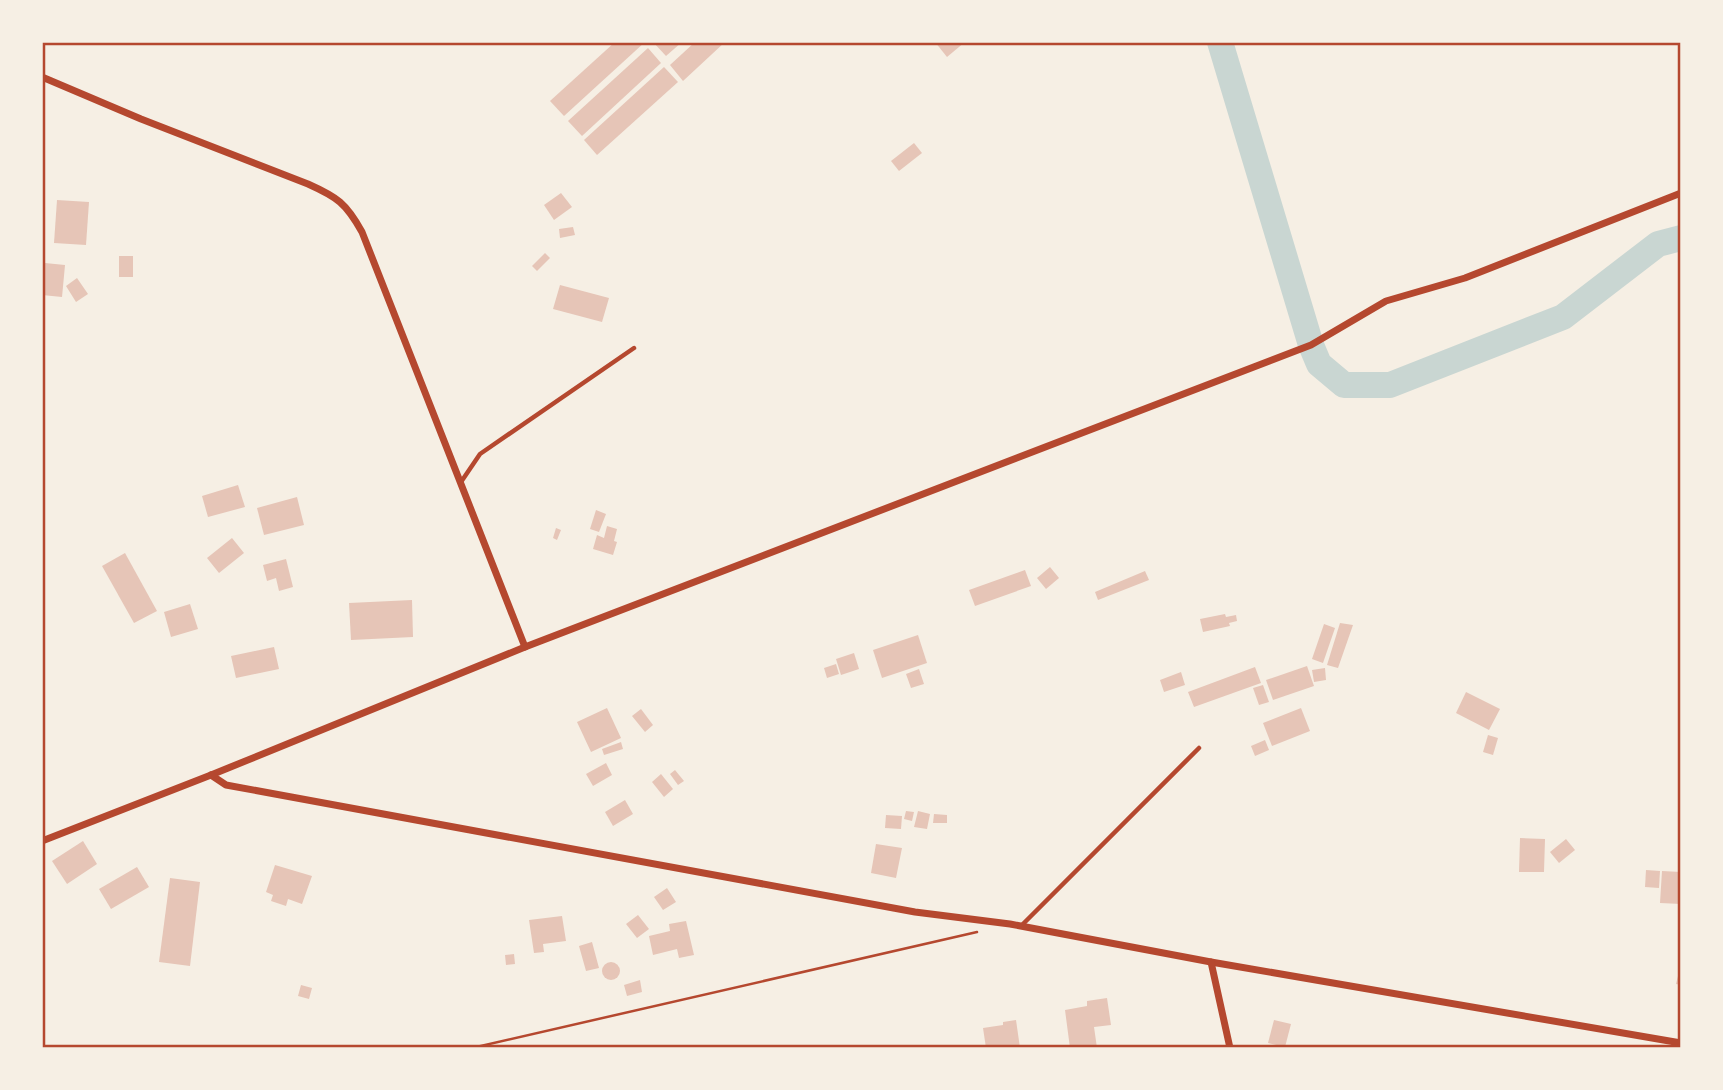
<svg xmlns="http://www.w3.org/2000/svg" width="1723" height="1090" font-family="'Open Sans',sans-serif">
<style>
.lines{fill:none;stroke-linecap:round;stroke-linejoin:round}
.river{stroke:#c9d6d2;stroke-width:26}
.building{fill:#e6c5b7}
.path{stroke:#b5482f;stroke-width:2.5}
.service{stroke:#b5482f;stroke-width:4.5}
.minor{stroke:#b5482f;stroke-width:7}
.neatline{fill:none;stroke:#b5482f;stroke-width:2.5}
</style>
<rect width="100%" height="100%" fill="#f6efe4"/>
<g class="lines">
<polyline class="river" points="1220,42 1311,345 1319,364 1344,385 1390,385 1563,317 1658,244 1681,238"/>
</g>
<g class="building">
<polygon points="615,42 645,42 564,116 550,101"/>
<polygon points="653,42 682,42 666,56"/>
<polygon points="695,42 725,42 683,81 670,65"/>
<polygon points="935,42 965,42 947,57"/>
<polygon points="648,48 661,63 582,136 568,121"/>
<polygon points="664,67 678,82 597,155 584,140"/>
<polygon points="914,143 922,153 899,171 891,161"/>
<polygon points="561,193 572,207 554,220 544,205"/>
<polygon points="57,200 89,202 86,245 54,243"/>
<polygon points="573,227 575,235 560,238 559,229"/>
<polygon points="545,253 550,258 537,271 532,266"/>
<rect x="119" y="256" width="14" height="21"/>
<polygon points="45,263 65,265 62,297 42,295"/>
<polygon points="77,278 88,294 76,302 66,286"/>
<polygon points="560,285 609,298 602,322 553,309"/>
<polygon points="238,485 245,507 208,517 202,496"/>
<polygon points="297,497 304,525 264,535 257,508"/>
<polygon points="596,510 606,514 599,532 590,529"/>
<polygon points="607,526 617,529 614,541 617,542 613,555 593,549 597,535 604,538"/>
<polygon points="556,528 561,530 557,540 553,538"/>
<polygon points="232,538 244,553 219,573 207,558"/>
<polygon points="125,553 157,611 134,623 102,566"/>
<polygon points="286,559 293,587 279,591 276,578 267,581 263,565"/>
<polygon points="1050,567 1059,578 1046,589 1037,578"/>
<polygon points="1025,570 1031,586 975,606 969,590"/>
<polygon points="1145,571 1149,580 1098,600 1095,592"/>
<polygon points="412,600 413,637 351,640 349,603"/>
<polygon points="190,604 198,629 171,637 164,612"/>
<polygon points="1225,614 1226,617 1236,615 1237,621 1229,623 1230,626 1203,632 1200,619"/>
<polygon points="1340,623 1353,625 1338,668 1327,665"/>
<polygon points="1324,624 1335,628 1323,663 1312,659"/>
<polygon points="918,635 927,663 882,678 873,650"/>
<polygon points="274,647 279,669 236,678 231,656"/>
<polygon points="854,653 859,669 841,675 836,659"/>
<polygon points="836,664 839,674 827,678 824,668"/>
<polygon points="1307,666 1314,686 1273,700 1266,680"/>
<polygon points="1255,667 1261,683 1194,707 1188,692"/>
<polygon points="1325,668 1326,680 1314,682 1312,670"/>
<polygon points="919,669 924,684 911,688 906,674"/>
<polygon points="1181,672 1185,685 1164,692 1160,680"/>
<polygon points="1263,685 1269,702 1259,705 1253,688"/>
<polygon points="1466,692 1500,709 1489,730 1456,713"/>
<polygon points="607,708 621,738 591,752 577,722"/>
<polygon points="1301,708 1310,731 1272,746 1263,723"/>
<polygon points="641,709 653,725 645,732 632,716"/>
<polygon points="1488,735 1498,738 1493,755 1483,752"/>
<polygon points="1265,740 1269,750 1255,756 1251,746"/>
<polygon points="621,742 623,749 604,755 602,749"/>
<polygon points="606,763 612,775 593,786 586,774"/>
<polygon points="675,770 684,781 678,785 670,774"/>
<polygon points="661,774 673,789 664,797 652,782"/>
<polygon points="625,800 633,814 613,826 605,812"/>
<polygon points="906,811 914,812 912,821 904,819"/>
<polygon points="918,811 930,814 927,829 914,827"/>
<polygon points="934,814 947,815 947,823 933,823"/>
<polygon points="886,815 902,816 901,829 885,828"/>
<polygon points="1520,838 1545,839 1544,872 1519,872"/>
<polygon points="1566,839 1575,850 1559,863 1550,852"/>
<polygon points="83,841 97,864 67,884 52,861"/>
<polygon points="876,844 902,848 896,878 871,873"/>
<polygon points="275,865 312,876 302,904 288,899 286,906 271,901 273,895 266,892"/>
<polygon points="137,867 149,887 111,909 99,889"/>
<polygon points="1646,870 1660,871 1659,888 1645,887"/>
<polygon points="1662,871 1681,872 1681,904 1660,903"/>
<polygon points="170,878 200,882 190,966 159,962"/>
<polygon points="667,888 676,902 663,910 654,897"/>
<polygon points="638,915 649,929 637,938 626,924"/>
<polygon points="562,916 566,941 543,944 544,952 534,953 529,920"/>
<polygon points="686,921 694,955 679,958 677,949 653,955 649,936 670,931 669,924"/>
<polygon points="592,942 599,968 586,971 579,946"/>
<polygon points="514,954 515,964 506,965 505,955"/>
<circle cx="611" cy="971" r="9"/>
<polygon points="1680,968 1681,968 1681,985 1676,984"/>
<polygon points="640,980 642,992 627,996 624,985"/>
<polygon points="301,985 312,988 309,999 298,996"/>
<polygon points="1107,998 1111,1025 1094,1027 1097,1048 1070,1048 1065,1010 1087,1006 1087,1001"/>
<polygon points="1016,1020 1020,1048 1006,1048 1006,1047 986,1048 983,1028 1003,1025 1003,1022"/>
<polygon points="1274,1020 1291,1024 1285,1047 1268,1043"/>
</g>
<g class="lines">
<polyline class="path" points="472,1048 977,932"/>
<g class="service">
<polyline points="461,482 480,454 634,348"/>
<polyline points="1021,926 1199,748"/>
</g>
<g class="minor">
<path d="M42 77 141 119 308 184C337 197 346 203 362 232L525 647"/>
<polyline points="211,775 226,785 915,912 1010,924 1211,962 1681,1043"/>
<polyline points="42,841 211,775 525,647 1311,345 1386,301 1465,278 1681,193"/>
<polyline points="1211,962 1230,1048"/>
</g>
</g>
<rect width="1723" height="1090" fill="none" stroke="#f6efe4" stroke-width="88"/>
<rect x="44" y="44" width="1635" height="1002" class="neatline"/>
</svg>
